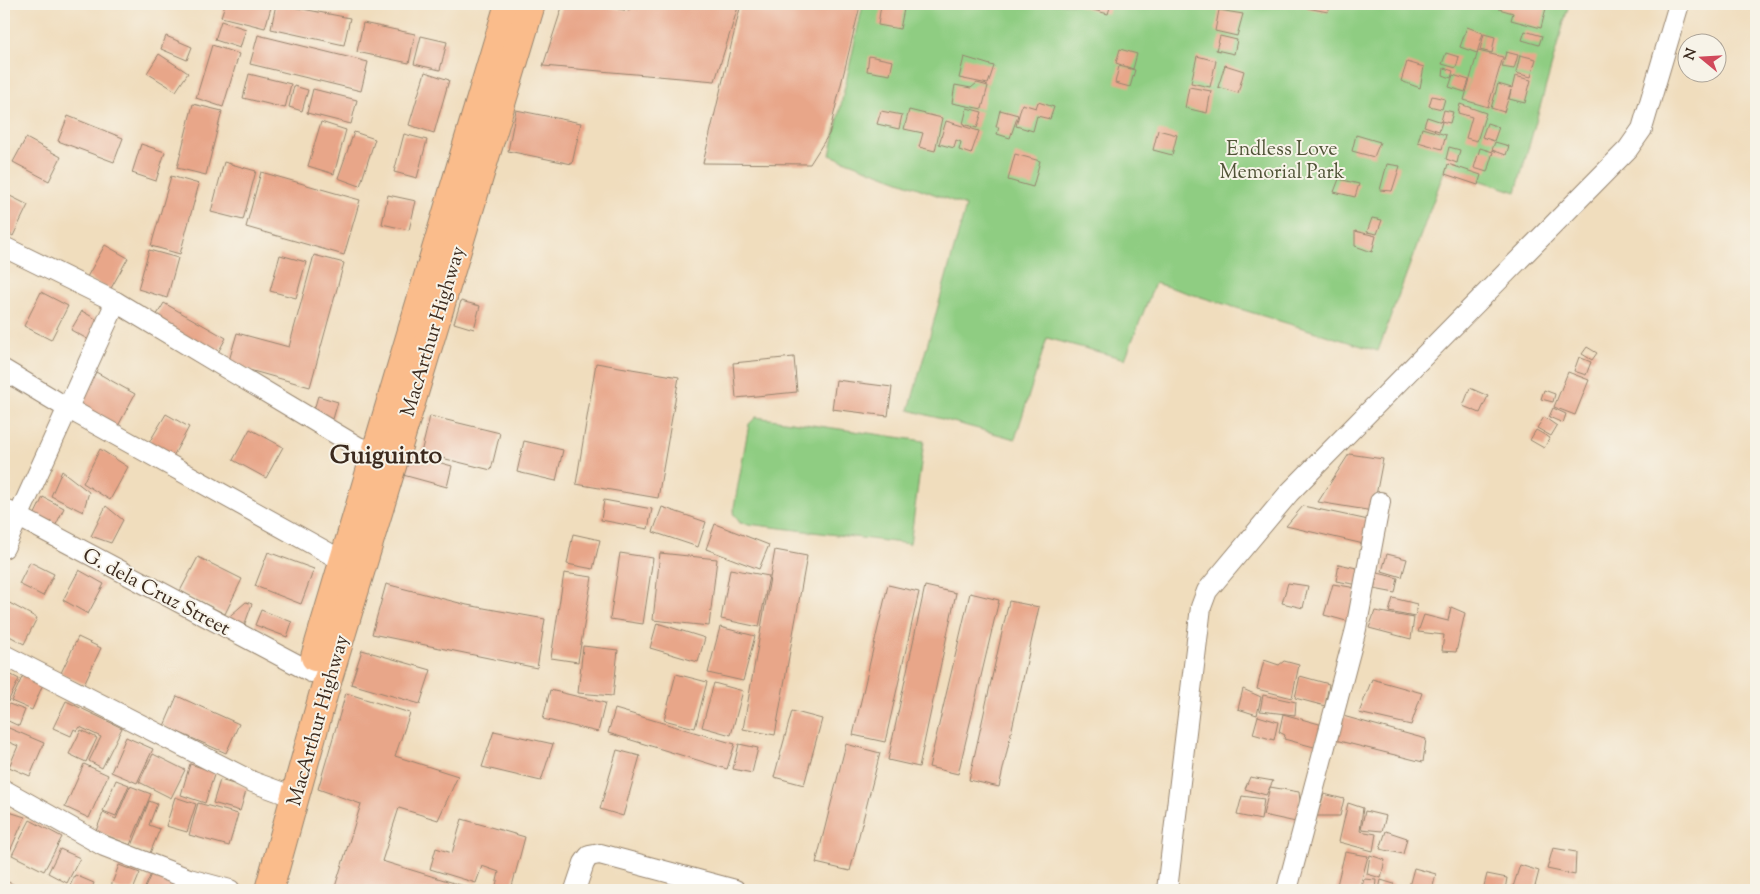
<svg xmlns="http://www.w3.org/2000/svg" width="1760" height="894" font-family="'Sorts Mill Goudy',serif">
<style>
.green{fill:#8fcd82;stroke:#657c50}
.building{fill:#e8a689}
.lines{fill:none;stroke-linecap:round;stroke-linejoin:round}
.minor-casing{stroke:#96846e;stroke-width:22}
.highway-casing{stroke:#96846e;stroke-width:30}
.minor{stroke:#fff;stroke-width:20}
.highway{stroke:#fabc8b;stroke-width:28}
.labels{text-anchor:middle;stroke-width:4;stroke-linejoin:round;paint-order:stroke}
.park-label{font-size:20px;fill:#505337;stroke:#f7f3e8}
.street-label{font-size:20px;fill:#3b2a1e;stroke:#f7f3e8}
.district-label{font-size:25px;font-weight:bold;fill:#3b2a1e;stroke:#f7f3e8}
</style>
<rect width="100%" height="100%" fill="#f7f3e8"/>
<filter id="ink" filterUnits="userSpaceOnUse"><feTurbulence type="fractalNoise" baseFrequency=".02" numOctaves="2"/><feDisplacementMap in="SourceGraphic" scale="10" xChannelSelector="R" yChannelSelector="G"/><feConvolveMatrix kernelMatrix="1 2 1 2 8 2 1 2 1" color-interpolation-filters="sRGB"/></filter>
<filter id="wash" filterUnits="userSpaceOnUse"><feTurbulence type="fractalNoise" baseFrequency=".0096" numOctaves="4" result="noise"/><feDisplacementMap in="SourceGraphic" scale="20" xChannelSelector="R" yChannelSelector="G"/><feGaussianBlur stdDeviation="1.12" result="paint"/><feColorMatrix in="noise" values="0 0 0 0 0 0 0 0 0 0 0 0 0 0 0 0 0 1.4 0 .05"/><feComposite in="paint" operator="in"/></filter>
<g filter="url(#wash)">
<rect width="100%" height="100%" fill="#f0ddbd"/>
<g class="green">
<polygon points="863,4 1569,4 1516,192 1445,169 1378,351 1155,283 1125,359 1047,338 1015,439 909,410 966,206 830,155"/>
<polygon points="756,417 924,441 910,544 740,523 733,513 749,424"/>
</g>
<g id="blocks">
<g class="building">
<polygon points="225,4 272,4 265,28 221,17"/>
<polygon points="276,4 350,18 344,45 271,29"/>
<polygon points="563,4 593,4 629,11 631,4 739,4 715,81 543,66"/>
<polygon points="741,4 850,4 860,6 829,134 810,164 703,163"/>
<polygon points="1079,4 1111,4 1108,14 1079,6"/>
<polygon points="1309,4 1331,4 1328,12 1307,8"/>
<polygon points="1501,4 1547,4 1541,28 1511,20 1513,13 1499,9"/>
<polygon points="881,5 904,9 900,29 878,25"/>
<polygon points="1219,10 1243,14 1237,36 1215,31"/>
<polygon points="221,21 246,29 240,48 215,40"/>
<polygon points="363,23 415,34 409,63 357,52"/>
<polygon points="1467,27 1483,33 1477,53 1460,47"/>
<polygon points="1525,31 1542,36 1539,45 1522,40"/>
<polygon points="1484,34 1495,37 1492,53 1480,50"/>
<polygon points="258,35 368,62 361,91 250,64"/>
<polygon points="166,36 192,47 187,60 161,49"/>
<polygon points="421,36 447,42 440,70 414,64"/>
<polygon points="1220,36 1237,40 1234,54 1216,50"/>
<polygon points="212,45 239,54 223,107 196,98"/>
<polygon points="1120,49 1137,54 1133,69 1116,63"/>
<polygon points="1478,51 1503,57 1488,107 1464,100"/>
<polygon points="1506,52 1518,55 1514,69 1502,67"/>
<polygon points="1446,53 1459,57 1456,68 1442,64"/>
<polygon points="159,54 188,73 176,91 147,73"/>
<polygon points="1520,55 1536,59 1531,77 1516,73"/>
<polygon points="869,56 893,61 890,75 867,71"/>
<polygon points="1197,56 1216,61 1210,87 1191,83"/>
<polygon points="964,57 994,66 988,84 959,78"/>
<polygon points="1407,62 1424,67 1420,88 1401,81"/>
<polygon points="1225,65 1244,71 1238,93 1218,87"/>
<polygon points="1119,66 1135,70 1130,87 1115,83"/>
<polygon points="1444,68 1453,71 1451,78 1443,75"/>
<polygon points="425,72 449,80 434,133 409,125"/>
<polygon points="249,74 291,84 285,108 243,98"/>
<polygon points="1453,75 1469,80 1465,92 1449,87"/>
<polygon points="1515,76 1531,80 1525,103 1509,99 1511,90 1504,112 1491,108 1498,84 1512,88"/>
<polygon points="977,83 988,86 982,109 952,103 955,85 971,88"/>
<polygon points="294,86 308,90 302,111 289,107"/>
<polygon points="1189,87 1211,91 1207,113 1185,108"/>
<polygon points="313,89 357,100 351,124 307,113"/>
<polygon points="1432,96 1445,99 1442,109 1429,106"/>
<polygon points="1038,102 1054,107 1050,119 1037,116 1033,131 1016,126 1022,104 1036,108"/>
<polygon points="193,104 222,111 206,175 177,168"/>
<polygon points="1460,104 1486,113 1477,141 1466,138 1472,117 1458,113"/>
<polygon points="967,108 982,112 977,128 963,124"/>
<polygon points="516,110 581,123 572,164 508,151"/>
<polygon points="909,110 942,118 935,151 919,147 923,133 904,129"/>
<polygon points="1000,110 1018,115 1010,138 997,134 999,127 996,127"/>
<polygon points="1444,110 1453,112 1450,123 1441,121"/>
<polygon points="881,111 902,115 899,129 877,124"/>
<polygon points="68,116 123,138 114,162 58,141"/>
<polygon points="1427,117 1442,122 1439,131 1424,126"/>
<polygon points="946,121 979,131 971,154 959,150 961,142 956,140 954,148 939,144"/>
<polygon points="321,122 346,130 334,174 308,166"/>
<polygon points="1487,123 1499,127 1494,141 1482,137"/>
<polygon points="1422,128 1446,135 1442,149 1418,142"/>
<polygon points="1158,130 1177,135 1172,155 1153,150"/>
<polygon points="354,132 375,139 360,186 338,178"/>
<polygon points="404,134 427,140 417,178 394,172"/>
<polygon points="1356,135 1380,142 1374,157 1352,151"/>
<polygon points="26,138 61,157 49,181 13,162"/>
<polygon points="1495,142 1509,146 1506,155 1492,150"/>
<polygon points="141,144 165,152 156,181 132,173"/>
<polygon points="1449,147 1460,150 1457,163 1446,159"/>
<polygon points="1480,148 1493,152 1487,172 1474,168"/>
<polygon points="1015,154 1040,161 1033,187 1008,180"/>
<polygon points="224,162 256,171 243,220 211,212"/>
<polygon points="1387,164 1400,166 1392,191 1380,190"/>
<polygon points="1448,164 1481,175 1478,185 1445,174"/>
<polygon points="261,172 360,200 344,255 246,227"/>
<polygon points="171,176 199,184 180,254 151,246"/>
<polygon points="1339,179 1359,184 1355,197 1334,192"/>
<polygon points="6,194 28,205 13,236 4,231 4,199"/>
<polygon points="388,195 416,201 409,230 382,224"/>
<polygon points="1372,218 1382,220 1377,234 1367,232"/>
<polygon points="1355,231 1376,236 1372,252 1355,246"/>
<polygon points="105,245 128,258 110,290 87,277"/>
<polygon points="149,250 178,258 167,298 138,289"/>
<polygon points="280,255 306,262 296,298 270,291"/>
<polygon points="314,255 344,263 310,387 228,364 237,333 289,347"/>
<polygon points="41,292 68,306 51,340 24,326"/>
<polygon points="461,301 480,306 474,329 454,323"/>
<polygon points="164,303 226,338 215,358 152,323"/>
<polygon points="82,311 101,322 91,341 71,330"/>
<polygon points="1587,347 1597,353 1592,360 1582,354"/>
<polygon points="794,357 797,392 736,398 733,363"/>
<polygon points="1579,357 1591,362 1586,375 1574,371"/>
<polygon points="596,363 679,377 658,498 576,484"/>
<polygon points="96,372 135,394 117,428 77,407"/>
<polygon points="1568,372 1589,380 1575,415 1554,407"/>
<polygon points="836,380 892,387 888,416 832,409"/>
<polygon points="1470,388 1488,396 1480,413 1463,406"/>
<polygon points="1544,390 1555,394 1553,402 1541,399"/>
<polygon points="318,396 338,402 333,419 313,413"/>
<polygon points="1553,408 1566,414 1563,423 1549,417"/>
<polygon points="166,414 189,427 171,460 147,446"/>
<polygon points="430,416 500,433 491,470 421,453"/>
<polygon points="1544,417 1557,426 1551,436 1537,428"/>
<polygon points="250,429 283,447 266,478 233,460"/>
<polygon points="1536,430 1550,438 1544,448 1530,440"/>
<polygon points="524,441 563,450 556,481 517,472"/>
<polygon points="100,449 128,467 110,500 83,483"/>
<polygon points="409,454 452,466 447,487 403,475"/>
<polygon points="1349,454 1383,459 1373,511 1318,502"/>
<polygon points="62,471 89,492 83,512 51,496"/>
<polygon points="43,497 64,508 53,531 32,520"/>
<polygon points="604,500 652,509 648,529 601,520"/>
<polygon points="106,506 123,520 111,543 91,536"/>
<polygon points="1303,506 1373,521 1368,545 1286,526"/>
<polygon points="662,507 706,522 698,547 653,532"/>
<polygon points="715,524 769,545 759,569 706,549"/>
<polygon points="573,534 600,540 593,569 567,564"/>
<polygon points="775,550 807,556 775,735 743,729"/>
<polygon points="268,552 314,569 301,604 255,586"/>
<polygon points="620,553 653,558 643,624 610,619"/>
<polygon points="660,553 717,559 709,626 653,620"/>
<polygon points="1387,554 1407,559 1402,577 1382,571"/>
<polygon points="198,557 242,579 225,614 180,591"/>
<polygon points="30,562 54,574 43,596 19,584"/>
<polygon points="1339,564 1361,569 1359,585 1336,581"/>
<polygon points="730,569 769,576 759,627 721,619"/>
<polygon points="79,570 104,584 88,614 63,600"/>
<polygon points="564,573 592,577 578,662 551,658"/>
<polygon points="1378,573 1398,578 1395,593 1374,589"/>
<polygon points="1288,583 1308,586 1303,608 1282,603"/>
<polygon points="386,584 467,605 545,619 537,668 372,634"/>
<polygon points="1333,584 1356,588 1350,622 1324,615"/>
<polygon points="888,585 919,592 885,742 853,735"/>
<polygon points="925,586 956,593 919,767 888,760"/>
<polygon points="970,593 999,600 958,774 929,767"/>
<polygon points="1393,598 1417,604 1415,617 1389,612"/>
<polygon points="4,600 37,618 24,644 4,633"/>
<polygon points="1009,601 1039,607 999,787 969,780"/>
<polygon points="246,602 252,604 244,626 225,620"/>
<polygon points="1451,607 1465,613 1456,652 1442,651 1444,635 1418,632 1424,615 1448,621"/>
<polygon points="261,610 292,622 287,637 255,625"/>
<polygon points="1375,611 1414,618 1411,639 1369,628"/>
<polygon points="657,623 705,638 698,662 650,648"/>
<polygon points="720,627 755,636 743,681 708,673"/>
<polygon points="78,637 101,648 84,684 61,673"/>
<polygon points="583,646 618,650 613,696 578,693"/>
<polygon points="362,650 431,670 420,704 351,684"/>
<polygon points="1264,660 1279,665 1284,661 1299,665 1292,698 1257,689"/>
<polygon points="4,671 19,679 4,710"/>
<polygon points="24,673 44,682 32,710 11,701"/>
<polygon points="676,674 707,682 695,728 664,720"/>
<polygon points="1300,676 1329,684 1325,706 1295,698"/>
<polygon points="1372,679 1422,693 1411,725 1359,713"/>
<polygon points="714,683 743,691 731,735 702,727"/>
<polygon points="1243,689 1261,697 1257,715 1238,709"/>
<polygon points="550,690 605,703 598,732 543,719"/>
<polygon points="346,693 410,713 395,756 458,776 438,820 399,808 382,861 477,890 334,890 361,804 318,789"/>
<polygon points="1263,695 1296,702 1295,715 1260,711"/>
<polygon points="177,696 239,724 226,753 164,726"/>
<polygon points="66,701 122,728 102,768 89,761 101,737 80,727 77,731 74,729 71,736 53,728"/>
<polygon points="9,704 25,710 19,726 4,719"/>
<polygon points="615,709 735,744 727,769 608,733"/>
<polygon points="792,711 822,719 804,785 774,777"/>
<polygon points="1283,714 1323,725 1314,747 1284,739 1285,735 1279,732"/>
<polygon points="1258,716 1278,722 1274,740 1253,734"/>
<polygon points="1343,716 1426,739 1423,762 1335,740"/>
<polygon points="4,726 44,743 30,776 9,767 18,746 4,740"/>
<polygon points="81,730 97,738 86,762 69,754"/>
<polygon points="494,731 553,744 541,781 482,767"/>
<polygon points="126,737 153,749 137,783 111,772"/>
<polygon points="739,744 758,748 752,773 733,769"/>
<polygon points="846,744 880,753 850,871 816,863"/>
<polygon points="617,750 640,756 623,816 600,809"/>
<polygon points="153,754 185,770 171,798 139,782"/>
<polygon points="84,764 108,775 89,818 65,807"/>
<polygon points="190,764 215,772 205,803 181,795"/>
<polygon points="1250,777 1273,781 1266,795 1245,789"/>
<polygon points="116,780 129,785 116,816 103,811"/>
<polygon points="220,780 247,788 240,811 213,803"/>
<polygon points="130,786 151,794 130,845 96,831 103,813 116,819"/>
<polygon points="1270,787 1299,792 1301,809 1296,822 1263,815"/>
<polygon points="1324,794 1344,799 1340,816 1317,816"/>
<polygon points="1242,796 1264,799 1261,820 1237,815"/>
<polygon points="175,797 196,804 187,832 166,826"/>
<polygon points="149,801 157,804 149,825 160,829 150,853 132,846"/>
<polygon points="198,803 238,814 229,846 189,835"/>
<polygon points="1348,803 1363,808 1360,831 1376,834 1373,851 1339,842"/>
<polygon points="6,811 25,817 10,851 4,848"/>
<polygon points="1365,811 1386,816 1382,831 1361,829"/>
<polygon points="462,819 525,837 511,890 495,890 499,872 482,866 476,883 430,869 436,848 452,853"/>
<polygon points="30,820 62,837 44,871 12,855"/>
<polygon points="1386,831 1407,838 1403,854 1380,849"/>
<polygon points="1553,848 1576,852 1575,875 1547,869"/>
<polygon points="60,849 80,858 67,883 48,873"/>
<polygon points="1345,852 1368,856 1359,890 1336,889"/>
<polygon points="1370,855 1385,860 1381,878 1367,874"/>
<polygon points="119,865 140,873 133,890 121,890 111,886"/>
<polygon points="1520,865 1539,871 1534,890 1512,890"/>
<polygon points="1414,868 1436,874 1432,890 1408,890"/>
<polygon points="151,874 175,884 172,890 144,890"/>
<polygon points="1487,874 1507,878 1505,890 1483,890"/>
<polygon points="75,875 94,883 91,890 68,890"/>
<polygon points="1364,879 1376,880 1375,890 1361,890"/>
<polygon points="4,880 25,890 4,890"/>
<polygon points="1381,880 1394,884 1393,890 1379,890"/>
</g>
</g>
</g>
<g filter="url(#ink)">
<use href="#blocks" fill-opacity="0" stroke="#96846e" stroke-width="1"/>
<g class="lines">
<defs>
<g id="minor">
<polyline points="4,247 116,302 358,447 388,456"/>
<polyline points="4,370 69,409 343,561 356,565"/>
<polyline points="4,509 311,672"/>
<polyline points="4,548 116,302"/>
<polyline points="4,655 253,782 294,797"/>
<polyline points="4,790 104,846 189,879 230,890"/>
<polyline points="575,890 584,863 589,856 600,854 735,890"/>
<polyline points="1167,890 1201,607 1207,591 1289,493 1628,149 1642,129 1679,4"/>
<polyline points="1287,890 1356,629 1380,502"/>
</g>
<g id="highway">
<polyline points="315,657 509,4"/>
<polyline points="269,890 324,692 531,4"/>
</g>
</defs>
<use href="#minor" class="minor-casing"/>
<use href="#highway" class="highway-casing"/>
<use href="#minor" class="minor"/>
<use href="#highway" class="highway"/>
</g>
</g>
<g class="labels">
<g class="park-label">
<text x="1282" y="155">Endless Love<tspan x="1282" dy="23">Memorial Park</tspan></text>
</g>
<g class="street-label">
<text transform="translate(432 331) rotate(-73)" y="7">MacArthur Highway</text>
<text transform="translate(157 591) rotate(28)" y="7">G. dela Cruz Street</text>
<text transform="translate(317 720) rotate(-74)" y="7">MacArthur Highway</text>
</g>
<g class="district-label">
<text x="386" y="463">Guiguinto</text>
</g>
</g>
<rect width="1760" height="894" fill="none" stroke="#f7f3e8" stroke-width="20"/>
<g transform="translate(1702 58) rotate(288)"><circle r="24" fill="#f7f3e8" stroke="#aca397"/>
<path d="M0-4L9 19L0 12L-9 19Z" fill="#d1495b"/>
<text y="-8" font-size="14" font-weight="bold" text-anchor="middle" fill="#3b2a1e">N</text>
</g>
</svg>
